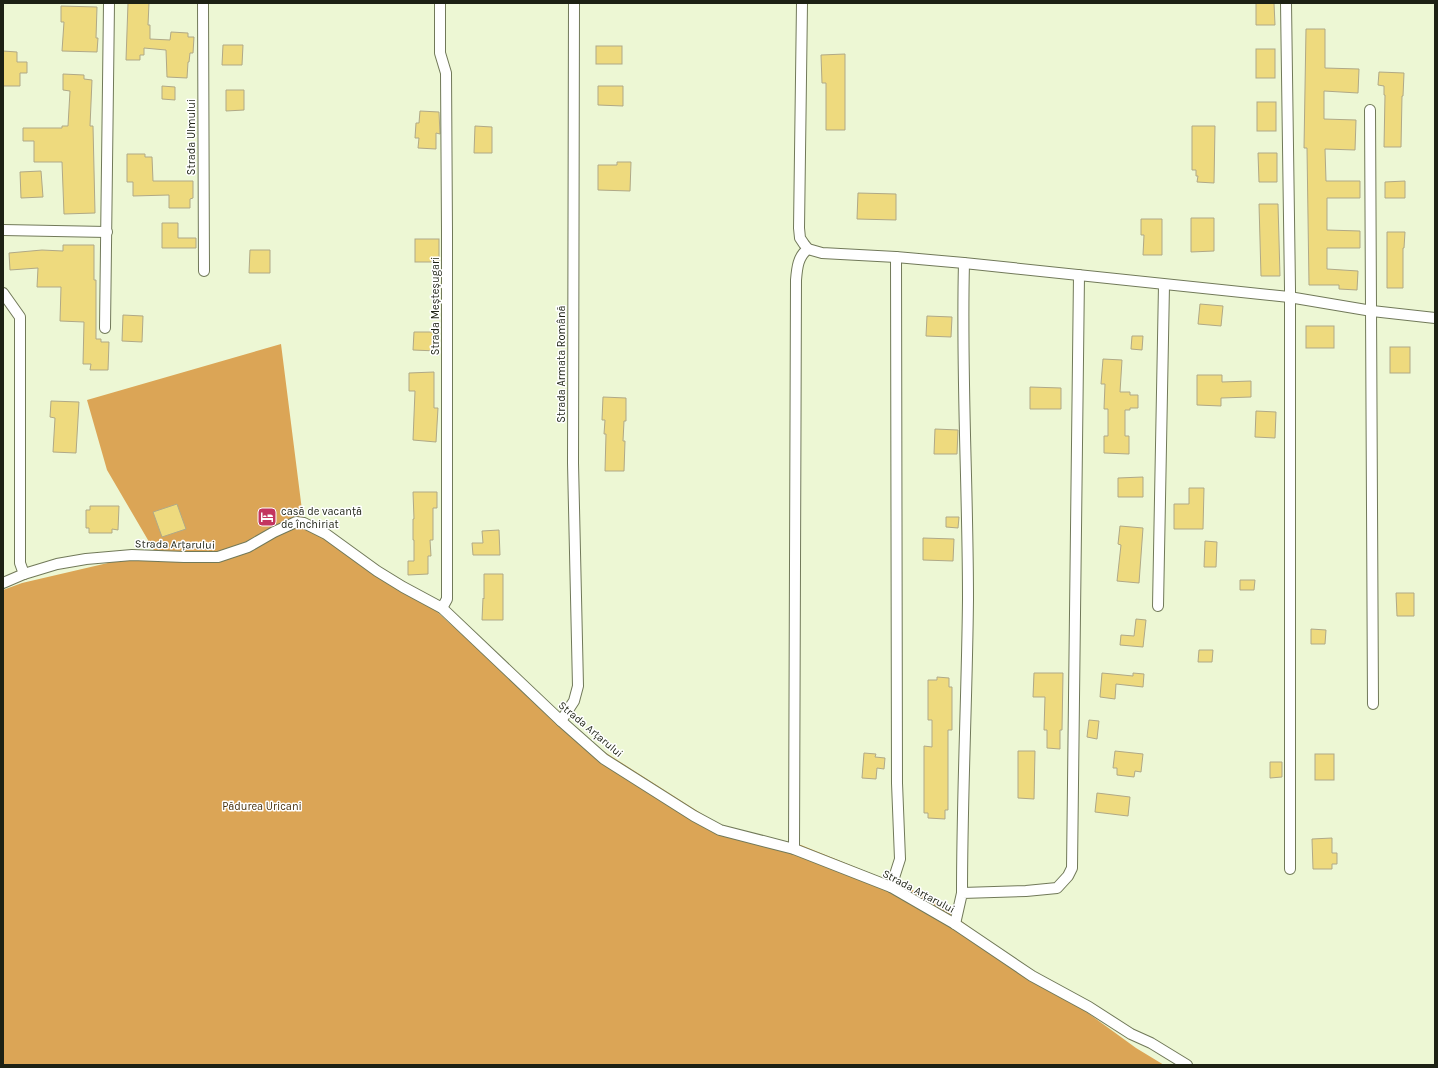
<svg xmlns="http://www.w3.org/2000/svg" width="1438" height="1068" font-family="Karla,sans-serif">
<style>
.forest{fill:#dba556}
.building{fill:#eeda7e;stroke:#b0a987}
.lines{fill:none;stroke-linecap:round;stroke-linejoin:round}
.minor-casing{stroke:#717959;stroke-width:12}
.minor{stroke:#fff;stroke-width:10}
.labels{text-anchor:middle;stroke-width:3;stroke-linejoin:round;paint-order:stroke}
.street-label{font-size:11px;fill:#1d2114;stroke:#fff}
.poi-label{font-size:11px;fill:#1d2114;stroke:#fff;text-anchor:start}
.park-label{font-size:11px;fill:#442e0b;stroke:#fff}
</style>
<rect width="100%" height="100%" fill="#edf7d4"/>
<polygon class="forest" points="281,344 304,526 434,609 559,723 721,826 801,845 927,896 1136,1048 1164,1065 3,1065 3,590 22,583 155,552 107,470 87,400"/>
<g class="building">
<polygon points="128,3 149,3 148,25 150,25 150,39 170,40 171,32 188,33 188,37 194,37 193,53 190,53 189,62 188,62 187,78 167,77 166,50 144,48 144,55 140,55 140,60 126,60"/>
<polygon points="1256,3 1274,3 1275,25 1256,25"/>
<polygon points="61,6 97,7 96,38 98,38 97,52 62,51 64,22 61,22"/>
<polygon points="1306,29 1325,29 1325,68 1359,69 1358,93 1324,91 1324,119 1356,120 1355,150 1325,149 1326,181 1360,181 1360,198 1327,198 1327,230 1360,231 1360,248 1327,248 1327,269 1358,271 1357,290 1339,289 1339,285 1309,285 1307,148 1304,148"/>
<polygon points="223,45 243,45 242,65 222,65"/>
<rect x="596" y="46" width="26" height="18"/>
<rect x="1256" y="49" width="19" height="29"/>
<polygon points="3,51 17,52 17,62 27,62 27,73 20,73 20,86 3,86"/>
<polygon points="845,54 845,130 826,130 826,83 822,83 821,55"/>
<polygon points="1379,72 1404,73 1403,96 1402,96 1401,147 1384,147 1385,95 1384,95 1384,86 1378,85"/>
<polygon points="63,74 84,75 84,79 92,80 90,126 93,126 95,213 64,214 62,162 34,162 34,141 23,141 23,128 62,128 62,126 68,126 70,91 63,90"/>
<polygon points="162,86 175,87 175,100 162,99"/>
<polygon points="598,86 623,86 623,106 598,105"/>
<polygon points="226,90 244,90 244,110 226,111"/>
<rect x="1257" y="102" width="19" height="29"/>
<polygon points="420,111 439,112 440,134 436,133 436,149 418,148 419,138 415,138 416,123 419,123"/>
<polygon points="475,126 492,127 492,153 474,153"/>
<polygon points="1192,126 1215,126 1214,183 1197,182 1198,176 1196,176 1196,170 1192,170"/>
<polygon points="1258,153 1277,153 1277,182 1259,182"/>
<polygon points="127,154 145,154 145,157 152,157 153,181 193,181 193,198 190,199 190,208 169,208 169,195 133,196 133,182 127,182"/>
<polygon points="617,162 631,162 630,191 598,190 598,165 617,165"/>
<polygon points="41,171 43,197 21,198 20,172"/>
<polygon points="1405,181 1405,198 1385,198 1385,182"/>
<polygon points="858,193 896,194 896,220 857,219"/>
<polygon points="1259,204 1278,204 1280,276 1261,276"/>
<polygon points="1191,218 1214,218 1214,251 1191,252"/>
<polygon points="1141,219 1162,219 1162,255 1143,255 1144,235 1141,235"/>
<polygon points="162,223 178,223 178,238 196,238 196,248 162,248"/>
<polygon points="1387,232 1405,232 1404,248 1403,248 1403,288 1387,288"/>
<rect x="415" y="239" width="24" height="23"/>
<polygon points="63,245 94,245 94,280 96,280 96,339 101,339 101,342 109,342 108,370 90,370 91,364 83,364 84,322 60,321 61,287 37,287 38,268 10,270 9,253 42,250 63,251"/>
<polygon points="250,250 270,250 270,273 249,273"/>
<polygon points="1200,304 1223,306 1221,326 1198,324"/>
<polygon points="123,315 143,316 142,342 122,341"/>
<polygon points="927,316 952,317 951,337 926,336"/>
<rect x="1306" y="326" width="28" height="22"/>
<polygon points="414,332 437,332 437,351 413,350"/>
<polygon points="1132,336 1143,336 1142,350 1131,349"/>
<rect x="1390" y="347" width="20" height="26"/>
<polygon points="1103,359 1122,360 1120,392 1130,392 1130,395 1138,395 1138,408 1130,408 1130,410 1125,410 1125,436 1129,436 1129,454 1104,453 1104,436 1108,436 1108,409 1104,409 1105,384 1101,384"/>
<polygon points="434,372 434,408 438,408 436,442 413,440 415,391 409,391 409,373"/>
<polygon points="1197,375 1222,375 1222,382 1251,381 1251,397 1221,398 1221,406 1197,405"/>
<polygon points="1030,387 1061,388 1061,409 1030,409"/>
<polygon points="603,397 626,398 626,421 624,421 623,441 625,441 624,471 605,471 606,434 604,434 605,420 602,420"/>
<polygon points="51,401 79,402 76,453 53,452 55,418 50,417"/>
<polygon points="1256,411 1276,412 1275,438 1255,437"/>
<polygon points="935,429 958,430 957,454 934,454"/>
<polygon points="1143,477 1143,497 1118,497 1118,478"/>
<polygon points="1189,488 1204,488 1203,529 1174,529 1174,504 1189,504"/>
<polygon points="413,492 437,492 437,508 433,508 433,540 430,540 431,556 428,556 428,574 408,575 408,561 414,561 414,540 413,540 413,519 414,519"/>
<polygon points="177,504 186,529 162,537 153,512"/>
<polygon points="90,506 119,506 118,530 112,529 112,533 89,533 89,528 86,528 86,510 90,510"/>
<polygon points="946,517 959,517 958,528 946,527"/>
<polygon points="1120,526 1143,528 1139,583 1117,581 1121,545 1118,544"/>
<polygon points="499,530 500,555 473,555 472,543 483,543 482,531"/>
<polygon points="923,538 954,539 953,561 923,560"/>
<polygon points="1205,541 1217,542 1216,567 1204,567"/>
<polygon points="484,574 503,574 503,620 482,620 483,598 484,599"/>
<polygon points="1240,580 1255,580 1254,590 1240,590"/>
<polygon points="1396,593 1414,593 1414,616 1397,616"/>
<polygon points="1136,619 1146,620 1143,647 1120,645 1121,635 1134,636"/>
<polygon points="1311,629 1326,630 1325,644 1311,644"/>
<polygon points="1199,650 1213,650 1212,662 1198,662"/>
<polygon points="1034,673 1063,673 1062,730 1060,730 1060,749 1047,748 1047,730 1044,730 1045,697 1033,697"/>
<polygon points="1102,673 1133,676 1133,673 1144,674 1143,687 1116,684 1115,699 1100,697"/>
<polygon points="937,677 949,678 949,687 952,687 952,730 948,730 948,810 945,810 945,819 928,818 928,813 924,813 924,746 932,747 932,720 928,720 928,680 937,680"/>
<polygon points="1089,720 1099,721 1097,739 1087,737"/>
<polygon points="1018,751 1035,751 1034,799 1018,798"/>
<polygon points="1115,751 1143,754 1141,772 1135,771 1134,777 1117,775 1117,768 1113,768"/>
<polygon points="864,753 876,754 875,757 885,758 884,769 877,768 876,779 862,778"/>
<rect x="1315" y="754" width="19" height="26"/>
<polygon points="1270,762 1282,762 1282,777 1270,778"/>
<polygon points="1097,793 1130,797 1128,816 1095,812"/>
<polygon points="1332,838 1332,853 1337,853 1337,864 1332,864 1332,869 1313,869 1312,839"/>
</g>
<g class="lines">
<defs>
<g id="minor">
<polyline points="203,3 204,271"/>
<polyline points="440,3 440,53 446,73 447,231 447,599 442,608"/>
<polyline points="802,3 799,228 800,238 804,244 808,249 822,253 896,257 964,263 1289,297 1372,311 1435,318"/>
<polyline points="1286,3 1290,289 1290,869"/>
<polyline points="1370,110 1373,704"/>
<polyline points="3,230 107,232"/>
<polyline points="3,293 20,317 20,563 24,574"/>
<polyline points="105,328 109,3"/>
<polyline points="3,583 24,574 57,564 86,559 132,555 184,557 218,557 248,547 274,532 296,522 304,523 326,534 377,571 403,587 442,608 561,721 604,759 694,816 720,830 794,849 891,887 955,924 1032,976 1089,1007 1131,1034 1151,1043 1187,1065"/>
<polyline points="1158,606 1164,285"/>
<polyline points="561,721 574,701 578,686 573,463 574,3"/>
<path d="M794 849 796 280C797 268 798 256 808 249"/>
<polyline points="891,887 900,859 897,783 896,257"/>
<path d="M962 893C962 795 967 697 968 599 968 487 961 375 964 263"/>
<polyline points="955,924 962,893 1026,891 1057,888 1068,876 1072,868 1079,275"/>
</g>
</defs>
<use href="#minor" class="minor-casing"/>
<use href="#minor" class="minor"/>
</g>
<defs>
<symbol id="hotel-square" viewBox="-11 -11 22 22"><rect x="-9" y="-9" width="18" height="18" rx="4" fill="#c3355f" stroke="#fff"/><path d="M-6-4.5h1.5V1H6V5H4.5V3h-9V5H-6ZM-4 0a1.8 1.8 0 1 1 3.6 0ZM.5 0V-2.5h3Q6-2.5 6 0Z" fill="#fff"/></symbol>
</defs>
<g fill-rule="evenodd">
<use href="#hotel-square" x="256" y="506" width="22" height="22"/>
</g>
<g class="labels">
<g class="street-label">
<text transform="translate(191 137) rotate(-90)" y="4">Strada Ulmului</text>
<text transform="translate(435 306) rotate(-90)" y="4">Strada Meșteșugari</text>
<text transform="translate(561 364) rotate(-90)" y="4">Strada Armata Română</text>
<text transform="translate(175 544) rotate(1)" y="4">Strada Arțarului</text>
<text transform="translate(591 729) rotate(40)" y="4">Strada Arțarului</text>
<text transform="translate(919 891) rotate(28)" y="4">Strada Arțarului</text>
</g>
<g class="poi-label">
<text x="281" y="515">casă de vacanță<tspan x="281" dy="13">de închiriat</tspan></text>
</g>
<g class="park-label">
<text x="262" y="810">Pădurea Uricani</text>
</g>
</g>
<rect width="1438" height="1068" fill="none" stroke="#1d2114" stroke-width="8"/>
</svg>
